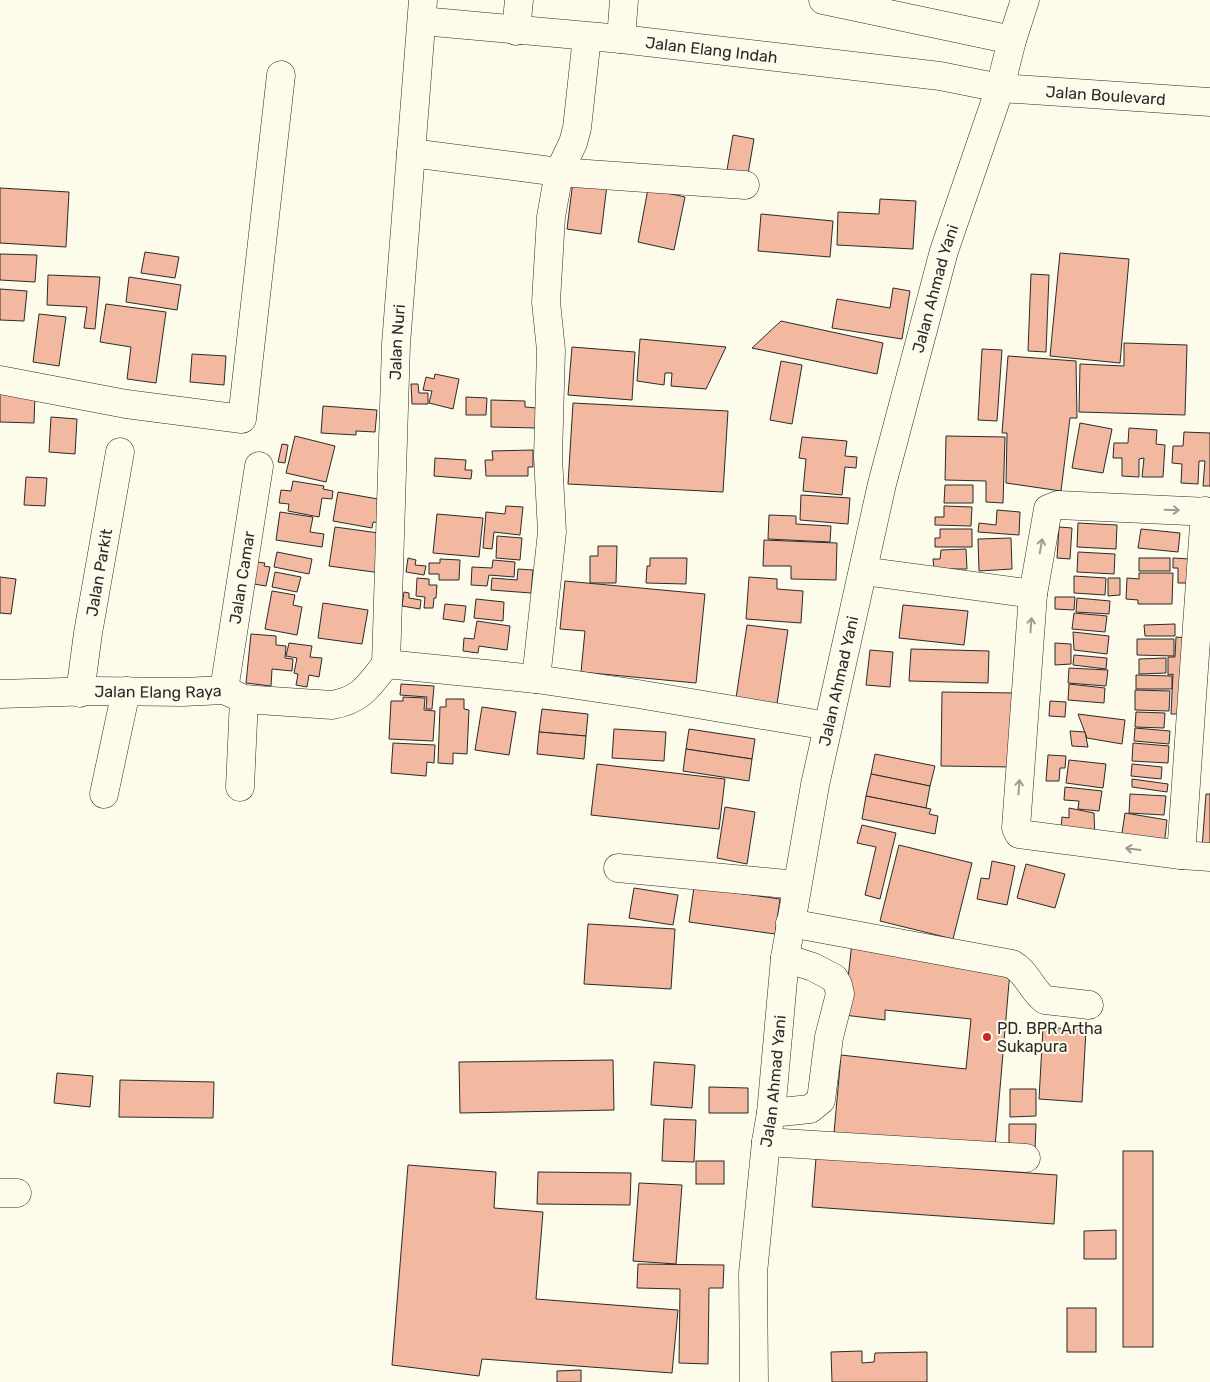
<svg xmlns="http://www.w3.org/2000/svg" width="1210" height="1382" font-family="Rubik,sans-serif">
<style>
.building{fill:#f2b8a0;stroke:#2b2b2b}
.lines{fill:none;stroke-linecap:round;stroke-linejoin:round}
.minor-casing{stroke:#2b2b2b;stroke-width:29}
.minor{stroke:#fdfbea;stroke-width:28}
.oneway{stroke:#9e9d94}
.poi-dot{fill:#c62828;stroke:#fdfbea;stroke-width:2}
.labels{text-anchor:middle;stroke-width:4;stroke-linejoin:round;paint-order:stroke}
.street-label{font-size:16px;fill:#2b2b2b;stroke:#fdfbea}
.poi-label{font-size:16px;fill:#2b2b2b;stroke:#fdfbea;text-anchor:start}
</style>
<rect width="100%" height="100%" fill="#fdfbea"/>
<g class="building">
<polygon points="733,135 754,139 748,174 727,170"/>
<polygon points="573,181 607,185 601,234 567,229"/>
<polygon points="0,188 69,192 66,247 0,243"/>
<polygon points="648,189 685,197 674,250 638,242"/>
<polygon points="880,199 916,201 913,249 837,245 838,212 879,214"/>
<polygon points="761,214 833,221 830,257 758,251"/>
<polygon points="145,252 179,257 175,278 141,273"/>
<polygon points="1060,253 1129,259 1120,363 1050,356"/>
<polygon points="0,254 37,255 35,282 0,280"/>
<polygon points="1031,274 1049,275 1046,352 1028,351"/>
<polygon points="48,275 100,277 95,329 84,328 87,307 47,305"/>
<polygon points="129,277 181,285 177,310 126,302"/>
<polygon points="893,288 910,291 902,339 832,328 837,299 890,308"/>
<polygon points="0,289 27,291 24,321 0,320"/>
<polygon points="106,304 166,312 156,383 127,379 131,347 100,342"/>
<polygon points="39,314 66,317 59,366 33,362"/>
<polygon points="781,321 883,343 877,374 752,348"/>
<polygon points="640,339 726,347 706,389 671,386 672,373 665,373 664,385 637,381"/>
<polygon points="1124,343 1187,345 1185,415 1079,412 1080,364 1124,366"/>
<polygon points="572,347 635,352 632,400 568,395"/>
<polygon points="982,349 1002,350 997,421 978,420"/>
<polygon points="192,354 226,356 224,385 190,382"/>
<polygon points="1008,356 1076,361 1077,418 1070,418 1061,491 1006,483 1007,433 1002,433"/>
<polygon points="781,361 802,365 792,424 770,420"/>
<polygon points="435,374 459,379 453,409 429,403 432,391 423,390 426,377 434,379"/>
<polygon points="411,384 418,384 419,393 428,393 428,404 412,404"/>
<polygon points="0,393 35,394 34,423 0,422"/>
<polygon points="466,397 487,398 486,415 466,415"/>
<polygon points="491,400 525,401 525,407 537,408 537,428 491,427"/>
<polygon points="573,403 728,411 723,492 568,484"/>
<polygon points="323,406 377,410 375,432 356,431 356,435 321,433"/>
<polygon points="51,417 77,419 75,454 49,452"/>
<polygon points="1080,423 1112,429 1103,473 1072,468"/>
<polygon points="1129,428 1157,430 1156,444 1165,445 1163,477 1142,477 1144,458 1139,459 1139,477 1122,476 1122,458 1113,458 1114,443 1128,443"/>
<polygon points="1184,432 1210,433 1210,486 1203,486 1205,461 1199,461 1198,484 1181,483 1182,464 1172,463 1173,446 1183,446"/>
<polygon points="295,436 335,446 326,482 286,473"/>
<polygon points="946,436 1005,437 1003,503 986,502 986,481 945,480"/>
<polygon points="802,437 847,441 845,456 857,457 856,468 845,467 842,495 803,491 806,459 799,458"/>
<polygon points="282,444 288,445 285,463 278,462"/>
<polygon points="533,450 533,467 528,467 528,476 486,476 485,460 493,460 492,451"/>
<polygon points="435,458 466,460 465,470 472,470 471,479 434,476"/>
<polygon points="26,477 47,478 45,506 24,505"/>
<polygon points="293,481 324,486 323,489 333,491 332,499 322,498 319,517 288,511 289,504 279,503 281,490 291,491"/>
<polygon points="945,485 973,485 973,503 944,503"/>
<polygon points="338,492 378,499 377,504 385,505 382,523 373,522 372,528 333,521"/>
<polygon points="801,495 850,498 848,524 800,520"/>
<polygon points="506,506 523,507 520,535 494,532 492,549 483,548 486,512 505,514"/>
<polygon points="944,506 972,507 971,526 935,525 935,517 944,517"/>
<polygon points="997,510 1020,512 1019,535 978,532 979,523 996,525"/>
<polygon points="280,512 313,517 310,532 324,534 322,547 276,540"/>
<polygon points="437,514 483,518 479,557 433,553"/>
<polygon points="769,515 796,516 796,524 831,526 830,542 768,539"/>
<polygon points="1078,523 1117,525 1116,549 1077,547"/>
<polygon points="335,527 386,534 381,573 329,566"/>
<polygon points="1059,527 1072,528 1070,559 1057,558"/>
<polygon points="940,529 972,529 972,547 935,547 935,538 940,538"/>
<polygon points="1141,529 1180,533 1178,552 1138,548"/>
<polygon points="497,536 522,538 520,560 496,558"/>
<polygon points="1011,538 1012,569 979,571 978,539"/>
<polygon points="764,540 837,543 836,580 791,579 791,566 763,566"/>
<polygon points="598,546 617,546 616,583 590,583 590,556 598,556"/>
<polygon points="966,549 967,569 934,569 933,559 940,559 941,550"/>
<polygon points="277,552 312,559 309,574 274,567"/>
<polygon points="1078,552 1115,554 1114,574 1077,572"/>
<polygon points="408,558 416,560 415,565 426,566 424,575 406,572"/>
<polygon points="650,558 687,558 686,584 646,583 647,566 650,566"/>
<rect x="1139" y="558" width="31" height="13"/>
<polygon points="1173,558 1190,559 1190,583 1178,583 1178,568 1173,568"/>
<polygon points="440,559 460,560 459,580 439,580 439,574 429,574 429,563 440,563"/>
<polygon points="493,560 515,562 514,577 489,575 487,586 471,585 472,567 492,568"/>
<polygon points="257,562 265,563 264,566 270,567 266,586 254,584"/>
<polygon points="518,569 533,570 531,593 491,590 492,578 517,580"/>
<polygon points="275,572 301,577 297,592 272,587"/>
<polygon points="1139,573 1173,573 1172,604 1138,604 1138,600 1126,599 1127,578 1139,579"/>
<polygon points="1074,576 1106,578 1105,595 1074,593"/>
<polygon points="0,577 16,579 11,614 0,613"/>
<polygon points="749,577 777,579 777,589 803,591 801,623 746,619"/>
<polygon points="417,578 429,579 429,585 437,585 436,598 434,598 433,608 424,608 425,597 416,596"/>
<polygon points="1108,578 1120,578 1120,595 1108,596"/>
<polygon points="565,581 705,594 696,683 581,672 585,631 560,629"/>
<polygon points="272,591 295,595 293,605 302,607 297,635 265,629"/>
<polygon points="404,592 409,593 409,598 421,600 420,609 402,606"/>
<polygon points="1055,597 1075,597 1074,610 1055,609"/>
<polygon points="1077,598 1110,601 1109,614 1076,612"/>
<polygon points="476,599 504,602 503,621 474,618"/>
<polygon points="323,603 368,610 362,644 318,638"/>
<polygon points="445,604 466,606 464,622 443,619"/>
<polygon points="903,605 968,611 964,645 899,638"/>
<polygon points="1074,613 1107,616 1105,632 1072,629"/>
<polygon points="477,621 510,626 507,650 479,646 478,653 463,651 464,638 474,639"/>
<polygon points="1175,624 1175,636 1145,636 1144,625"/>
<polygon points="747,625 788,630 777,704 736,698"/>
<polygon points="1073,632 1109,636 1107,654 1074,650"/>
<polygon points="251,634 276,636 276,645 286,646 285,658 293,659 292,671 272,669 271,686 246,683"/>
<polygon points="1176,637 1187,638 1184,714 1171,714 1173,674 1168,675 1168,657 1175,657"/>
<polygon points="1137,639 1174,639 1174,656 1137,655"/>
<polygon points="289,643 312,646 310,657 322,658 319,677 309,675 307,687 296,685 298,674 294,673 297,658 286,656"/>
<polygon points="1055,643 1071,644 1071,664 1055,665"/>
<polygon points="911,649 989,651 988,683 909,681"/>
<polygon points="870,650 893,652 890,687 866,685"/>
<polygon points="1074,655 1107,658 1106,669 1073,665"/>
<polygon points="1166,658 1166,673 1139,674 1139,659"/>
<polygon points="1069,668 1108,670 1106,686 1068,683"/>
<polygon points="1136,675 1172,676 1172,689 1136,689"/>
<polygon points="401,684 434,686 432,709 426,709 427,697 400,695"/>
<polygon points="1069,684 1105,688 1104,703 1068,700"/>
<polygon points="1135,690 1170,691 1169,711 1135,710"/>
<polygon points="942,692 1015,693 1013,767 941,766"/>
<polygon points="403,697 425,698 424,710 435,711 433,741 389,739 391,701 403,701"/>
<polygon points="446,699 464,699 464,709 469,710 467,754 453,753 453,764 438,763 440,707 446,707"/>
<polygon points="1050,701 1066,702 1065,717 1049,716"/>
<polygon points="482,707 516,712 509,755 475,750"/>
<polygon points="542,709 588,714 586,736 539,732"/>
<polygon points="1136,712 1165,713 1164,728 1135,727"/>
<polygon points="1078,714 1125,720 1122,744 1087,738"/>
<polygon points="1135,728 1170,731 1169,744 1134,741"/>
<polygon points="614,729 666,732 664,761 612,758"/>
<polygon points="689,729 755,739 752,759 686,749"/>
<polygon points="1070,731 1085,732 1088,747 1072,746"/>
<polygon points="539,732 586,736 584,759 537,754"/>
<polygon points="393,743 435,745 434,763 427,762 426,776 391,773"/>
<polygon points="1133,743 1169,746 1168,763 1132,761"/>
<polygon points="686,749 752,759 749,781 683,771"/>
<polygon points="875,754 935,766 930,786 871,774"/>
<polygon points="1048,755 1066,756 1065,768 1060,768 1059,781 1046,781"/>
<polygon points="1069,760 1106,764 1103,788 1066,783"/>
<polygon points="597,764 725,779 719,829 591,815"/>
<polygon points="1132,764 1162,767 1161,779 1131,776"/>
<polygon points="871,774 930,786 926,808 866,796"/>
<polygon points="1132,779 1168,784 1167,792 1132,787"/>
<polygon points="1065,787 1102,791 1099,811 1078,809 1079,801 1064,800"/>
<polygon points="1130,794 1166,796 1164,815 1129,813"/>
<polygon points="1206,794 1210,794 1210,848 1202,848"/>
<polygon points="866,796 931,809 929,814 938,816 935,834 862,819"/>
<polygon points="725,807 755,812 747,864 717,858"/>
<polygon points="1069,808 1094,813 1095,840 1061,829 1062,817 1069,818"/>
<polygon points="1125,813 1167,820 1164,846 1121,840"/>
<polygon points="862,825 896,833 880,899 865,895 876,847 857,843"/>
<polygon points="899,845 972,863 953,939 880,921"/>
<polygon points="992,861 1015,866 1007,905 977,899 981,878 989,879"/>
<polygon points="1026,864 1065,874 1055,908 1017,898"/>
<polygon points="694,887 780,899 775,934 689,922"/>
<polygon points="634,888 678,895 673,925 629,918"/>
<polygon points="588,924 675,929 671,989 584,984"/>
<polygon points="852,942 1010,971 995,1147 834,1133 841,1055 966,1069 971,1019 885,1010 885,1020 844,1015"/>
<polygon points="1043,1027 1086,1030 1082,1102 1039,1099"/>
<polygon points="613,1060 614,1110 460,1113 459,1062"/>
<polygon points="654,1062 695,1065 692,1108 651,1105"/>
<polygon points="57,1073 93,1076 90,1107 54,1103"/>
<polygon points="120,1080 214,1082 213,1118 119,1117"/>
<polygon points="709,1087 748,1088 748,1113 709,1113"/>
<polygon points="1010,1089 1036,1089 1036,1116 1010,1117"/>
<polygon points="664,1119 696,1120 694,1162 662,1161"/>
<polygon points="1009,1124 1036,1124 1035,1149 1009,1149"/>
<rect x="1123" y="1151" width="30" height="196"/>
<polygon points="816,1158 1057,1175 1054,1224 812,1207"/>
<rect x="696" y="1161" width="28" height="23"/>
<polygon points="408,1165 496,1172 494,1208 543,1212 536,1299 678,1310 672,1373 482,1359 479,1376 392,1365"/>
<polygon points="538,1172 631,1173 630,1205 537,1204"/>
<polygon points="639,1183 682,1185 676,1264 633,1261"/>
<polygon points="1116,1230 1116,1259 1084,1259 1084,1231"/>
<polygon points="638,1264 724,1265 723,1288 709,1288 708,1364 679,1363 680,1289 637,1288"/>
<rect x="1067" y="1308" width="29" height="44"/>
<polygon points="862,1351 862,1363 874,1362 875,1353 927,1352 927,1382 832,1382 831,1352"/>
<polygon points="581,1370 581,1382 557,1382 557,1371"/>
</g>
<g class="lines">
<defs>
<g id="minor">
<polyline points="823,0 1012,40"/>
<path id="s1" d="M422 21 621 39 940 76 1000 88 1210 102"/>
<polyline points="516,31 519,0"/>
<polyline points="621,39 624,0"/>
<polyline points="411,153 559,172 745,185"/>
<polyline points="0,380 126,404 242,419 281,75"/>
<polyline points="1210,512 1058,505 1048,509 1033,594 1016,828 1019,834 1181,855 1210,857"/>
<polyline points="863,571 1033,594"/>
<path id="s2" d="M386 664 396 344 423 0"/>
<polyline points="386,664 536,679 638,694 828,726"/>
<polyline points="536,679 552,532 548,457 551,350 546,302 551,217 559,172 573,143 577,128 587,37"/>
<path id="s3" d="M224 690 259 466"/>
<path id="s4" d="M80 693 88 633 120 452"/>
<path id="s5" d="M0 694 95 691 183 692 224 690 244 699 332 705C361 700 369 686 386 664"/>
<polyline points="240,787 244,699"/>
<polyline points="104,794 126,691"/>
<polyline points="1181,855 1205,511"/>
<polyline points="618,868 797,885"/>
<path d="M790 923 1012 964C1028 973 1031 990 1045 1000L1089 1005"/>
<polyline points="771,1113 810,1109 821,1100 829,1037 840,994 838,985 834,978 813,967 785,958"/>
<polyline points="766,1142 1026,1158"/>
<polyline points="0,1193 17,1193"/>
<path id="s6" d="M754 1382 753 1273 766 1142 771 1113 785 958 815 785 882 484 944 251 1000 88 1012 40 1025 0"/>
</g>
</defs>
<use href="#minor" class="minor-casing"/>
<use href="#minor" class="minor"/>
</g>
<defs><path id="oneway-shaft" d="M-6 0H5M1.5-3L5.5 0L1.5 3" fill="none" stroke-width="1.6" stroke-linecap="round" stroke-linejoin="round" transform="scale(1.25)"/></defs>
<g class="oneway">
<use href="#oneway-shaft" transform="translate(1172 510) rotate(2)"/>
<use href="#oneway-shaft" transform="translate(1041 546) rotate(-80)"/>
<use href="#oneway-shaft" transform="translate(1031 625) rotate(-86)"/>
<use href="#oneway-shaft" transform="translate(1019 787) rotate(-86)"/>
<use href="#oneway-shaft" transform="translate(1133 849) rotate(-173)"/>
</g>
<circle class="poi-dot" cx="987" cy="1037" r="5"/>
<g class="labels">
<g class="street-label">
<text dy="6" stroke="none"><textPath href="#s1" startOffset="291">Jalan Elang Indah</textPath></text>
<text dy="6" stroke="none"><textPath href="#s1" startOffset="688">Jalan Boulevard</textPath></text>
<text dy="6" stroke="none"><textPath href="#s6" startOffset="1112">Jalan Ahmad Yani</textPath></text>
<text dy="6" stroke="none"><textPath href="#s2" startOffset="322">Jalan Nuri</textPath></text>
<text dy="6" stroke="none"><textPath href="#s4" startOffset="122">Jalan Parkit</textPath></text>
<text dy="6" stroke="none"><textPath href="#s3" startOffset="114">Jalan Camar</textPath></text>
<text dy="6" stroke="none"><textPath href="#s6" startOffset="708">Jalan Ahmad Yani</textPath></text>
<text dy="6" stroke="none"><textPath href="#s5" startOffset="158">Jalan Elang Raya</textPath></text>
<text dy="6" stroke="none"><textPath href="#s6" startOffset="302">Jalan Ahmad Yani</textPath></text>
</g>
<g class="poi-label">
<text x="997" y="1034">PD. BPR Artha<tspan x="997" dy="18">Sukapura</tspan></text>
</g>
</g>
</svg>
